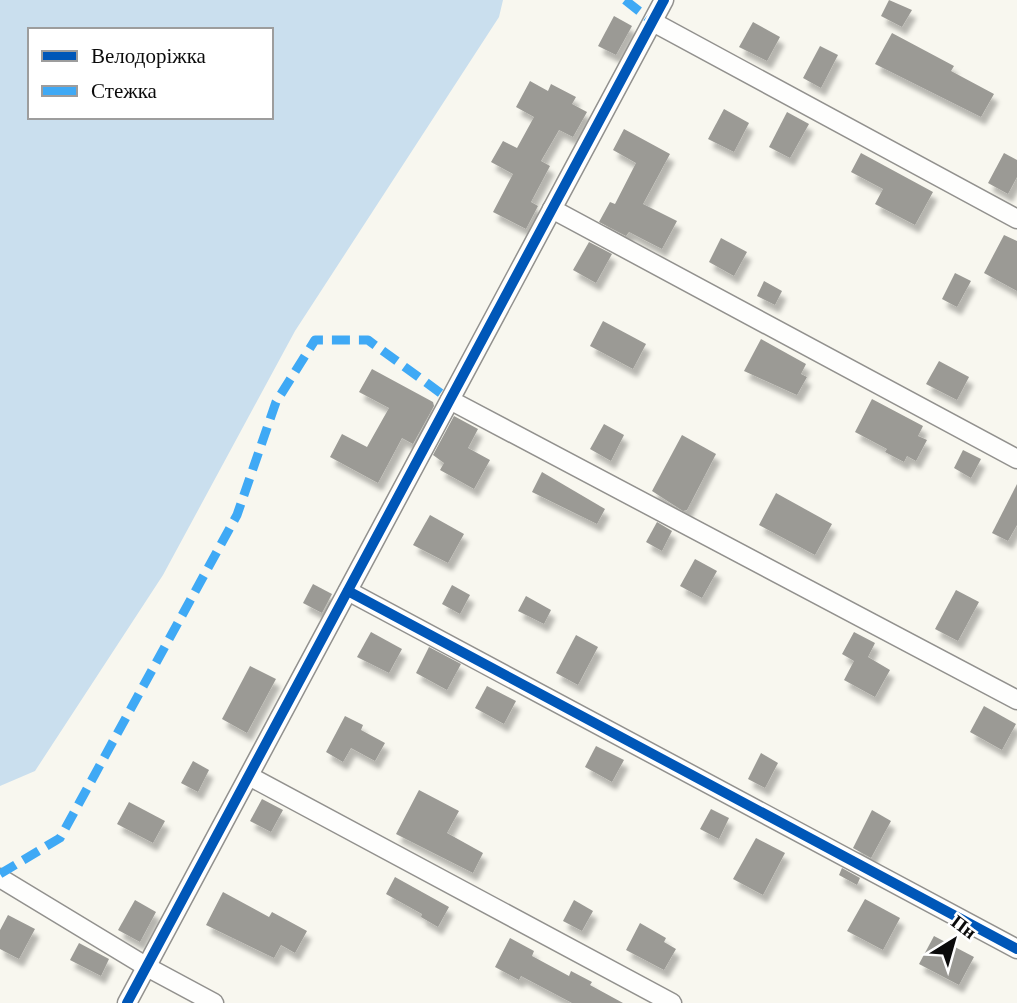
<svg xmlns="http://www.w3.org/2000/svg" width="1017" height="1003" font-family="Georgia,serif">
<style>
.water{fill:#cadfee;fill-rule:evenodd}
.building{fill:#9b9a95;filter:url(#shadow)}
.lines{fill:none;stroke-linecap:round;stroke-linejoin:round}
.street-casing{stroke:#92918e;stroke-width:21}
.street{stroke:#fefefd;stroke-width:18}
.quiet{stroke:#3fa9f5;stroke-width:9;stroke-dasharray:18 9;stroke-linecap:butt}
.cycleway-casing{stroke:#fff;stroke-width:15}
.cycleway{stroke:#0057b8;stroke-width:10}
</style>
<defs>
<filter id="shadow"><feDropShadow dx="4.5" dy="8" stdDeviation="2" flood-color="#0004"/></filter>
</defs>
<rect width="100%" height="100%" fill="#f8f7ef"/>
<path class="water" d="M0 0H503L499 17 295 331 163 575 35 771 0 786ZM30 30H271V117H30Z"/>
<g class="building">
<polygon points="889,0 912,10 902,27 881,16"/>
<polygon points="614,16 632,26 616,55 598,46"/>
<polygon points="753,22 780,37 767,61 739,47"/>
<polygon points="892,33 954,66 951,71 994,94 981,117 875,64"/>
<polygon points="820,46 838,55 821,88 803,78"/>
<polygon points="530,81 548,91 551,84 576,97 572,104 587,112 573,137 559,130 541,161 550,166 531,202 538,206 526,229 493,212 513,174 491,162 503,141 517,148 534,117 516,107"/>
<polygon points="724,109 749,123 734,152 708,139"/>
<polygon points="787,112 809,124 790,158 769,147"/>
<polygon points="624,129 670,154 643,204 677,221 662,249 629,232 626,236 599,222 610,202 615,204 636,163 613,150"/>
<polygon points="861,153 933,192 915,225 875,204 883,189 851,172"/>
<polygon points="1004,153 1017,160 1017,177 1008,194 988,183"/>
<polygon points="1004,235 1017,241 1017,291 984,273"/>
<polygon points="721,238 747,252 734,276 709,262"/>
<polygon points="589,242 612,254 596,283 573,270"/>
<polygon points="955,273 971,281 957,307 942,299"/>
<polygon points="764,281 782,291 775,305 757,296"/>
<polygon points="603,321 646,344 633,369 590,346"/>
<polygon points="761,339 806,364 801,374 807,377 797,395 744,371"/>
<polygon points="939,361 969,377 957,400 926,384"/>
<polygon points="372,369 433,402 434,406 413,444 402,438 378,483 330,457 342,434 367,447 389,408 359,392"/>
<polygon points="872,399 923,426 918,436 927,440 916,461 907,456 904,462 885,452 887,449 855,432"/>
<polygon points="454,416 478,429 468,448 490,460 474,489 440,470 444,463 433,455"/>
<polygon points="604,424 624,435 611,461 590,449"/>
<polygon points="682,435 716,454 687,510 683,511 652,491"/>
<polygon points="963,450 981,459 971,478 954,468"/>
<polygon points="542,472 605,509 597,524 532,492"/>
<polygon points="1017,484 1017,525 1008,541 992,533"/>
<polygon points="776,493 832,524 815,555 759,525"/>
<polygon points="430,515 464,534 448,563 413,545"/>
<polygon points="657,522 672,531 662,551 646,542"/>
<polygon points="695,559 717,571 702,598 680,586"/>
<polygon points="313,584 332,594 322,613 303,603"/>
<polygon points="452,585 470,595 460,614 442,604"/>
<polygon points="956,590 979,602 958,641 935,629"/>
<polygon points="526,596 551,610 544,624 518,611"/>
<polygon points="371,632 402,649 389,673 357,657"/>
<polygon points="854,632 875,643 868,657 890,670 875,697 844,680 854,661 842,654"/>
<polygon points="576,635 598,647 578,685 556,673"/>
<polygon points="429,647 461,664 447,690 416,673"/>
<polygon points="250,666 276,679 247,733 222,719"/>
<polygon points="487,686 516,701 504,724 475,708"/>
<polygon points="984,706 1016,724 1002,750 970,732"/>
<polygon points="345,716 363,725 361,730 385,743 375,761 351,748 343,762 326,752"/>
<polygon points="596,746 624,760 612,782 585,767"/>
<polygon points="761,753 778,763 765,788 748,779"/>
<polygon points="193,761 209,770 198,792 181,783"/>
<polygon points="419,790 459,811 447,833 483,853 473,873 396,834"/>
<polygon points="262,799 283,810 271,832 250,821"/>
<polygon points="129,802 165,821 153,843 117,824"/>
<polygon points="711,809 729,818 719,839 700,829"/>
<polygon points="872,810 891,821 871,858 853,848"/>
<polygon points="756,838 785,853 763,895 733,879"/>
<polygon points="842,868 860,878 857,885 839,875"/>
<polygon points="395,877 449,907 438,927 421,917 422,914 386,894"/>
<polygon points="223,892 269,917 272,912 307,931 295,953 281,945 274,958 206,925"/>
<polygon points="865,899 900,918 883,950 847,931"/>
<polygon points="135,900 156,912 140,942 118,930"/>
<polygon points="574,900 593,911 582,931 563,921"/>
<polygon points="8,915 35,929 19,959 0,949 0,930"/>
<polygon points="640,923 666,938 664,942 676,949 664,970 626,950"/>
<polygon points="934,936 974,957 959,985 919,964"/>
<polygon points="510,938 534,951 532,956 569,976 571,971 592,982 590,985 623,1003 572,1003 521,976 519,980 495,967"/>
<polygon points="79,943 109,959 101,976 70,960"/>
</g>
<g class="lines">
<defs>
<g id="street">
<polyline points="653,22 1017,219"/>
<polyline points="552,209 1017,459"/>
<polyline points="450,400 1017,700"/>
<polyline points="348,591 1017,949"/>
<polyline points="249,776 672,1003"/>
<polyline points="0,878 147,967 214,1003"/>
<polyline points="127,1003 664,0"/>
</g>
</defs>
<use href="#street" class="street-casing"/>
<use href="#street" class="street"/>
<g class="quiet">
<polyline points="625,0 653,22"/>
<polyline points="0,874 60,838 237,515 276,402 315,340 368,340 450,400"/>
</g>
<defs>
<g id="cycleway">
<polyline points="348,591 1017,949"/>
<polyline points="127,1003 664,0"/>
</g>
</defs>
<use href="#cycleway" class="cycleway-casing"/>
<use href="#cycleway" class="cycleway"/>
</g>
<rect x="28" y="28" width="245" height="91" fill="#ffffff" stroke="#9d9d9d" stroke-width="2"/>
<rect x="42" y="51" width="35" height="10" fill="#0057b8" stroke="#9d9d9d" stroke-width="2"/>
<text x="91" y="63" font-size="21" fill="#0b0b0b">Велодоріжка</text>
<rect x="42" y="86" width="35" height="10" fill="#3fa9f5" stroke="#9d9d9d" stroke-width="2"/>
<text x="91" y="98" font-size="21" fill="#0b0b0b">Стежка</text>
<g transform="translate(954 940) rotate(37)" stroke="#ffffff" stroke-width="5" paint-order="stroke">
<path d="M0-5L12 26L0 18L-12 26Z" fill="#0b0b0b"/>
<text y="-10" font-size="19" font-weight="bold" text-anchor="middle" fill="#0b0b0b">Пн</text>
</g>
</svg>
